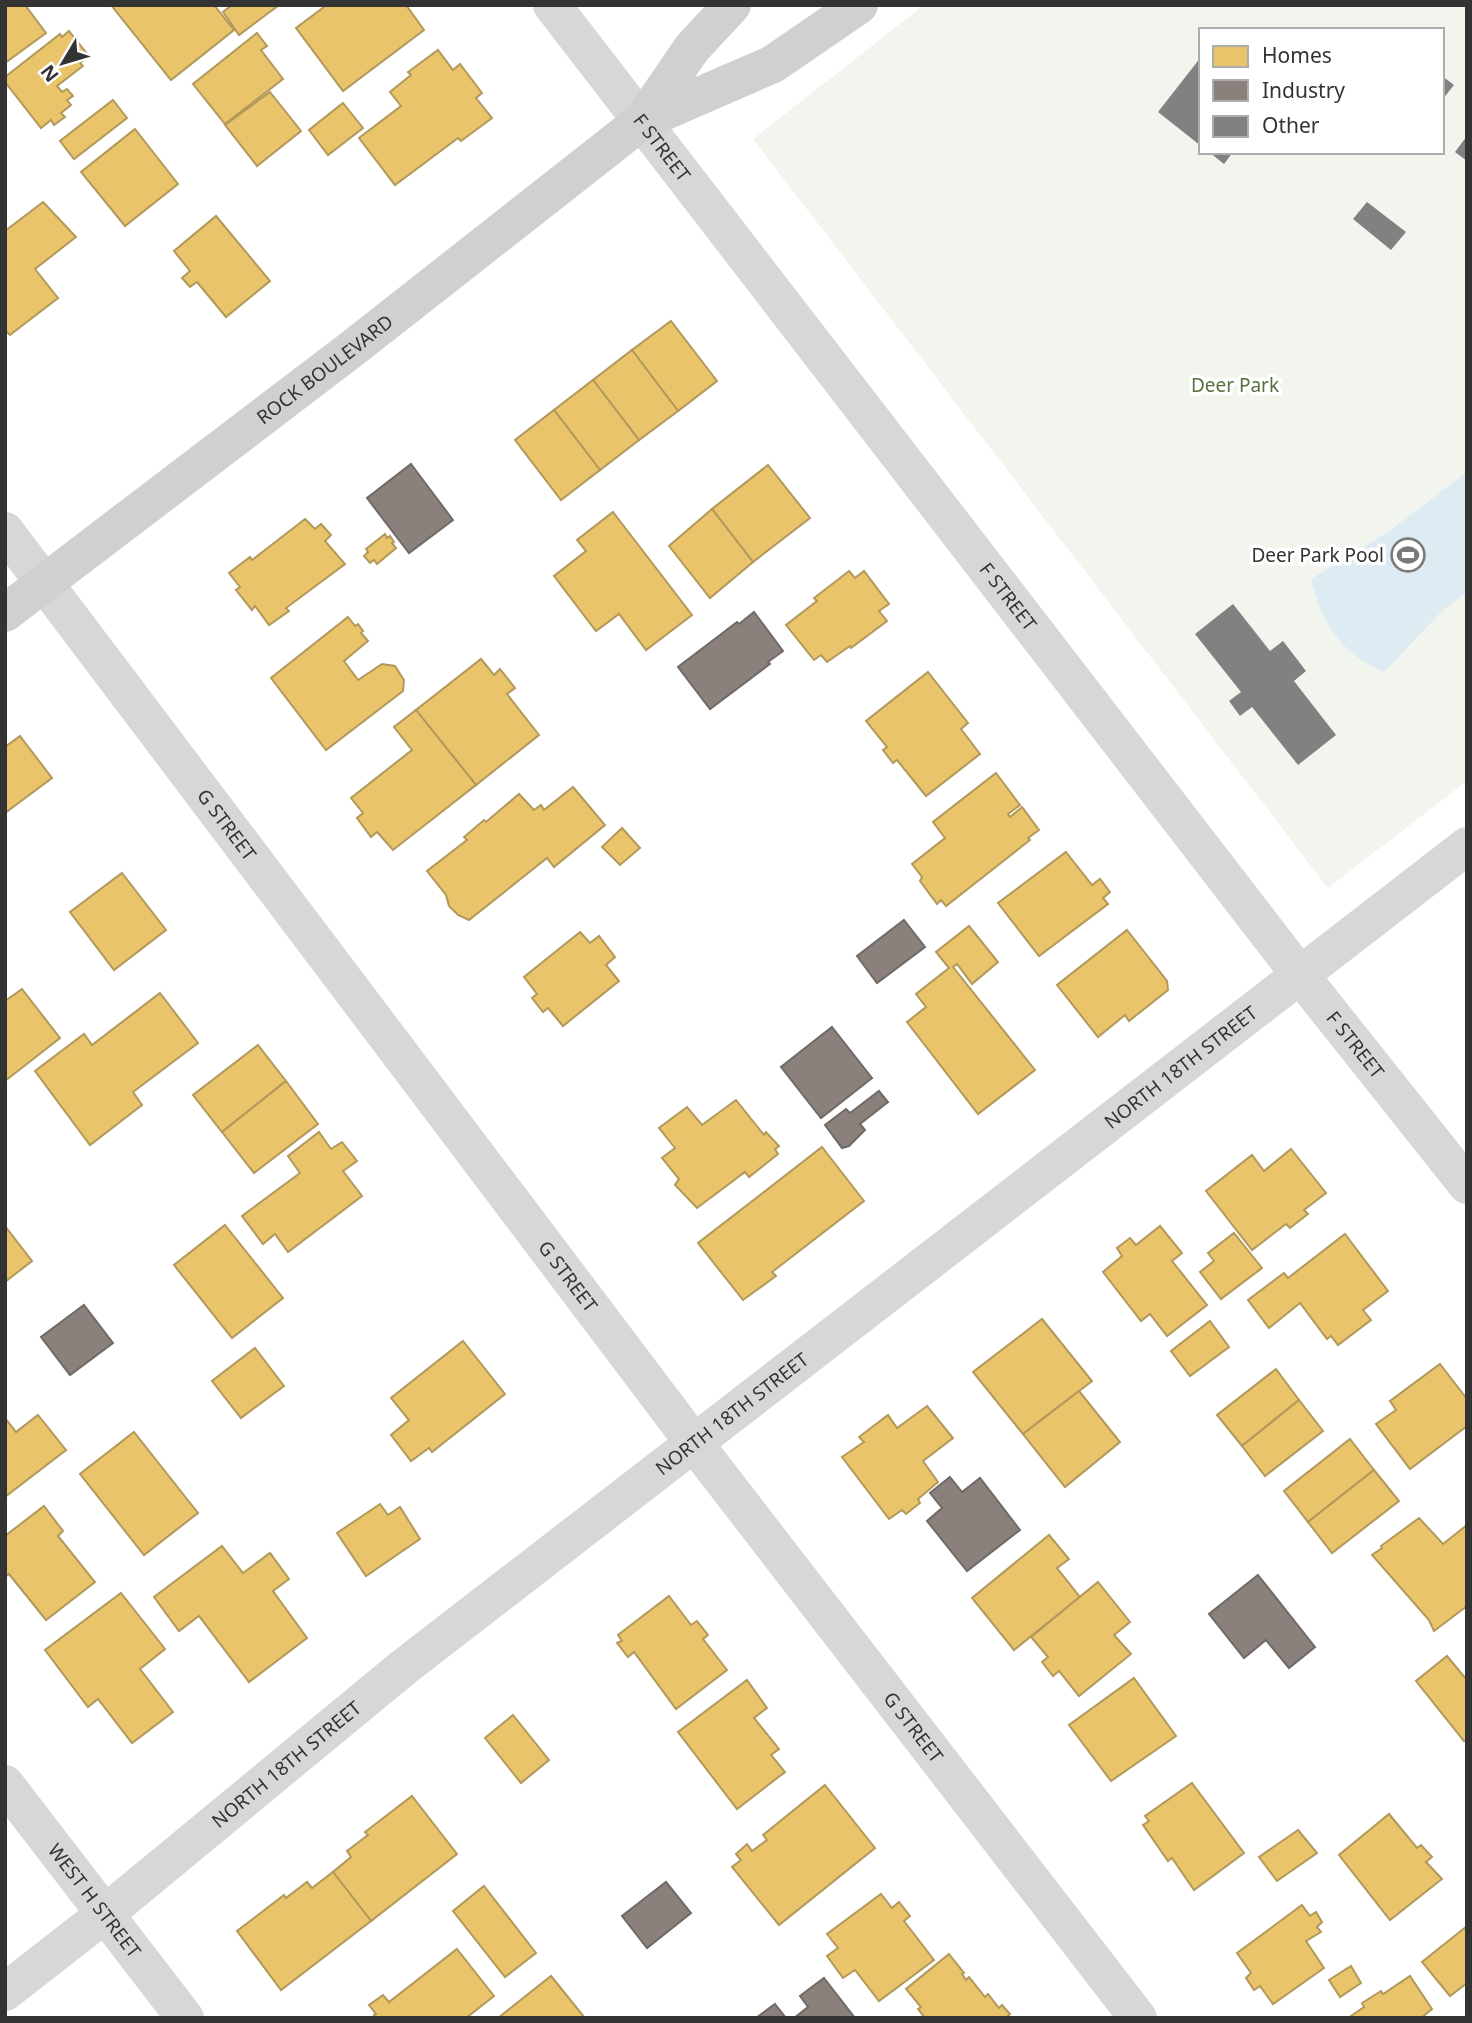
<svg xmlns="http://www.w3.org/2000/svg" width="1472" height="2023" font-family="'Noto Sans',sans-serif">
<style>
.green{fill:#f1f5ed;fill-rule:evenodd}
.water{fill:#ddebf3}
.homes{fill:#e9c46a;stroke:#b2985a;stroke-width:2}
.industry{fill:#8a817c;stroke:#706a66;stroke-width:2}
.building{fill:#818181}
.lines{fill:none;stroke-linecap:round;stroke-linejoin:round}
.street{stroke:#d7d7d7;stroke-width:38}
.secondary{stroke:#d0d0d0;stroke-width:38}
.labels{text-anchor:middle;stroke-width:7;stroke-linejoin:round;paint-order:stroke}
.street-label{font-size:19px;fill:#333;stroke:#fff}
.park-label{font-size:19px;fill:#56703f;stroke:#fff}
.poi-label{font-size:19px;fill:#333;stroke:#fff;text-anchor:end}
</style>
<rect width="100%" height="100%" fill="#fff"/>
<path class="green" d="M924 5H1467V781L1328 888 753 139ZM1201 30H1442V152H1201Z"/>
<path class="water" d="M1467 472V592L1443 610 1384 672C1340 653 1322 623 1311 579L1388 532Z"/>
<g class="homes">
<polygon points="5,5 25,5 46,33 5,63"/>
<polygon points="111,5 214,5 234,30 171,80"/>
<polygon points="232,5 279,5 239,35 223,12"/>
<polygon points="322,5 406,5 424,30 343,91 296,28 324,7"/>
<polygon points="69,31 89,56 80,63 83,66 57,86 62,92 67,89 73,96 67,100 71,105 61,113 65,117 54,125 51,120 41,128 5,82 5,77 60,34 62,37"/>
<polygon points="257,33 267,46 261,50 283,79 225,124 193,84"/>
<polygon points="438,50 453,70 460,64 482,93 476,98 492,118 461,141 458,138 395,185 359,138 401,106 390,92 411,75 408,72"/>
<polygon points="270,92 301,131 257,166 225,125"/>
<polygon points="113,100 127,118 74,159 60,141"/>
<polygon points="343,103 363,128 328,155 309,130"/>
<polygon points="135,129 178,184 125,226 81,172"/>
<polygon points="43,202 76,237 35,269 58,298 10,335 5,330 5,231"/>
<polygon points="216,216 270,281 226,317 197,282 190,287 182,278 190,271 174,251"/>
<polygon points="671,321 717,381 678,411 632,350"/>
<polygon points="632,350 678,411 639,440 593,380"/>
<polygon points="593,380 639,440 600,470 554,410"/>
<polygon points="554,410 600,470 561,500 515,440"/>
<polygon points="768,465 810,518 753,562 712,509"/>
<polygon points="712,509 753,562 710,598 669,546"/>
<polygon points="613,512 692,615 646,650 619,614 596,631 554,576 586,551 577,540"/>
<polygon points="305,519 315,529 321,524 331,535 325,541 345,564 286,608 289,611 269,625 255,606 252,610 236,590 240,587 229,573 250,557 252,560"/>
<polygon points="385,534 387,538 390,536 394,542 392,543 396,548 377,564 374,560 370,563 364,556 368,552 366,549"/>
<polygon points="849,571 855,578 864,571 889,604 879,611 887,621 851,648 850,646 827,662 821,655 814,660 786,625 817,601 814,598"/>
<polygon points="348,617 355,626 358,624 363,631 361,633 368,641 344,661 358,680 382,664 395,666 404,680 403,691 326,750 271,678"/>
<polygon points="481,659 494,675 500,669 515,688 507,694 539,735 476,785 416,710"/>
<polygon points="928,672 968,723 961,729 980,754 926,796 897,760 893,763 883,750 887,747 866,721"/>
<polygon points="416,710 476,785 393,850 377,832 371,837 357,818 363,813 351,798 412,750 394,727"/>
<polygon points="20,736 52,778 5,813 5,747"/>
<polygon points="996,773 1020,805 1008,814 1010,817 1022,807 1039,830 1028,838 1030,840 946,906 941,900 937,904 920,881 922,877 912,864 945,838 933,822"/>
<polygon points="573,787 605,825 554,867 547,858 469,920 458,915 449,906 446,895 427,871 467,840 464,837 484,820 486,822 519,794 534,810 541,805 544,810"/>
<polygon points="622,828 640,848 620,865 602,847"/>
<polygon points="1066,852 1092,885 1100,879 1110,892 1103,898 1108,904 1039,956 998,903"/>
<polygon points="122,873 166,930 114,970 70,912"/>
<polygon points="969,926 998,962 972,984 957,964 953,967 1035,1070 978,1114 907,1022 926,1007 916,994 949,968 936,952"/>
<polygon points="1127,930 1167,981 1168,990 1129,1021 1125,1015 1098,1037 1057,985"/>
<polygon points="580,932 590,943 599,936 615,957 606,965 619,981 563,1026 548,1008 543,1012 532,998 537,994 524,977"/>
<polygon points="22,989 60,1038 5,1081 5,1001"/>
<polygon points="160,993 198,1043 133,1092 142,1105 90,1145 35,1071 84,1034 92,1045"/>
<polygon points="258,1045 286,1081 222,1132 193,1095"/>
<polygon points="286,1081 318,1124 254,1173 222,1132"/>
<polygon points="736,1100 764,1135 766,1132 779,1146 775,1149 778,1154 749,1177 745,1172 697,1208 675,1185 679,1179 662,1158 675,1148 659,1128 687,1107 702,1125"/>
<polygon points="319,1132 331,1149 342,1142 357,1161 343,1171 362,1196 288,1252 275,1234 263,1244 242,1216 300,1173 288,1156"/>
<polygon points="822,1147 864,1201 772,1272 776,1276 743,1300 698,1243"/>
<polygon points="1291,1149 1326,1193 1304,1210 1308,1214 1290,1228 1286,1224 1252,1250 1206,1191 1252,1155 1264,1171"/>
<polygon points="225,1225 283,1298 232,1338 174,1265"/>
<polygon points="5,1226 32,1261 5,1282"/>
<polygon points="1160,1226 1182,1253 1172,1261 1207,1305 1167,1336 1150,1314 1141,1321 1103,1272 1122,1256 1117,1248 1130,1238 1136,1245"/>
<polygon points="1234,1233 1262,1268 1221,1299 1200,1272 1214,1261 1208,1253"/>
<polygon points="1345,1234 1388,1291 1363,1310 1371,1320 1338,1345 1331,1336 1327,1339 1300,1303 1269,1328 1248,1300 1284,1273 1288,1278"/>
<polygon points="1042,1319 1092,1381 1023,1434 973,1372"/>
<polygon points="1210,1321 1229,1347 1190,1376 1171,1351"/>
<polygon points="463,1341 505,1394 432,1452 429,1448 411,1461 391,1435 409,1420 391,1398"/>
<polygon points="255,1348 284,1386 241,1418 212,1381"/>
<polygon points="1440,1364 1467,1399 1467,1426 1410,1469 1376,1424 1396,1410 1390,1401"/>
<polygon points="1276,1369 1299,1400 1242,1446 1217,1415"/>
<polygon points="1079,1391 1120,1442 1065,1487 1023,1434"/>
<polygon points="1299,1400 1323,1431 1265,1476 1242,1446"/>
<polygon points="927,1406 953,1438 923,1461 938,1482 918,1499 920,1503 906,1514 902,1510 889,1519 842,1457 864,1442 859,1437 888,1415 897,1428"/>
<polygon points="38,1415 66,1450 5,1497 5,1418 16,1432"/>
<polygon points="134,1432 198,1513 144,1555 80,1474"/>
<polygon points="1350,1439 1374,1470 1308,1522 1284,1491"/>
<polygon points="1374,1470 1399,1501 1332,1553 1308,1522"/>
<polygon points="380,1504 388,1515 400,1507 420,1539 366,1576 337,1533"/>
<polygon points="44,1506 63,1531 58,1536 95,1582 46,1620 9,1574 5,1577 5,1536"/>
<polygon points="1419,1518 1443,1544 1467,1525 1467,1606 1434,1631 1429,1620 1372,1555 1382,1548 1381,1546"/>
<polygon points="1049,1535 1069,1559 1057,1568 1080,1597 1014,1650 972,1598"/>
<polygon points="222,1546 243,1573 270,1553 289,1579 273,1591 307,1638 249,1682 199,1616 179,1631 154,1597"/>
<polygon points="1098,1582 1130,1622 1114,1635 1131,1654 1079,1696 1059,1671 1053,1676 1042,1662 1048,1657 1031,1637"/>
<polygon points="121,1593 165,1649 140,1669 173,1712 132,1743 98,1699 88,1707 45,1650"/>
<polygon points="669,1596 691,1625 697,1621 708,1635 703,1639 727,1670 676,1709 634,1652 628,1657 617,1643 622,1641 618,1635"/>
<polygon points="1447,1656 1467,1680 1467,1740 1464,1741 1416,1681"/>
<polygon points="1134,1678 1176,1736 1111,1781 1069,1725"/>
<polygon points="747,1680 767,1708 754,1718 779,1749 771,1755 785,1772 737,1809 678,1732"/>
<polygon points="513,1715 549,1760 521,1783 485,1738"/>
<polygon points="1192,1783 1244,1853 1194,1890 1172,1858 1168,1861 1143,1825 1149,1821 1145,1816"/>
<polygon points="825,1785 875,1848 779,1925 732,1867 741,1860 736,1854 747,1844 752,1851 767,1840 763,1835"/>
<polygon points="412,1796 457,1854 371,1921 333,1872 351,1857 347,1851 368,1835 365,1832"/>
<polygon points="1389,1814 1417,1848 1421,1845 1432,1857 1426,1862 1442,1879 1390,1920 1339,1855"/>
<polygon points="1298,1830 1317,1853 1277,1881 1259,1857"/>
<polygon points="333,1872 371,1921 281,1990 237,1931 284,1895 286,1898 307,1882 312,1888"/>
<polygon points="484,1886 536,1953 505,1977 453,1911"/>
<polygon points="881,1894 892,1908 899,1902 910,1916 904,1921 934,1960 879,2001 855,1970 843,1978 827,1956 838,1948 827,1934"/>
<polygon points="1302,1905 1310,1916 1316,1912 1322,1922 1317,1927 1321,1932 1306,1941 1324,1968 1273,2004 1260,1986 1254,1990 1246,1978 1251,1973 1237,1953"/>
<polygon points="1467,1926 1467,1983 1450,1996 1422,1962"/>
<polygon points="457,1949 494,1996 466,2018 376,2018 374,2015 376,2014 369,2005 383,1995 389,2002"/>
<polygon points="949,1954 964,1973 962,1974 966,1980 969,1977 985,1997 988,1994 999,2008 1002,2005 1010,2014 1006,2018 925,2018 918,2009 921,2007 906,1989"/>
<polygon points="1351,1966 1361,1983 1340,1997 1329,1980"/>
<polygon points="551,1976 585,2018 498,2018"/>
<polygon points="1410,1976 1432,2009 1421,2018 1348,2018 1364,2007 1362,2003 1381,1991 1383,1994"/>
</g>
<g class="industry">
<polygon points="411,464 453,520 409,553 367,498"/>
<polygon points="754,612 783,651 768,662 770,664 710,709 678,667 737,622 739,624"/>
<polygon points="904,920 925,947 877,983 857,956"/>
<polygon points="832,1027 872,1078 821,1118 781,1067"/>
<polygon points="879,1091 888,1102 860,1124 865,1130 849,1146 842,1148 825,1125 846,1109 850,1113"/>
<polygon points="84,1305 113,1343 70,1375 41,1337"/>
<polygon points="950,1477 962,1492 980,1478 1020,1530 967,1571 927,1521 942,1508 930,1493"/>
<polygon points="1258,1575 1315,1647 1289,1668 1266,1640 1244,1658 1209,1614"/>
<polygon points="666,1882 691,1913 647,1948 622,1916"/>
<polygon points="824,1978 855,2018 794,2018 808,2007 800,1996"/>
<polygon points="775,2004 786,2018 756,2018"/>
</g>
<g class="building">
<polygon points="1201,57 1201,146 1158,112"/>
<polygon points="1442,76 1454,85 1442,100"/>
<polygon points="1467,136 1467,161 1455,152"/>
<polygon points="1209,152 1233,152 1224,164"/>
<polygon points="1367,202 1406,232 1391,250 1353,219"/>
<polygon points="1233,604 1270,651 1283,641 1306,671 1294,681 1336,735 1298,765 1252,707 1240,716 1229,701 1241,692 1195,634"/>
</g>
<g class="lines">
<g class="street">
<path id="s1" d="M552 5 1300 975 1467 1185"/>
<path id="s2" d="M5 531 694 1443 1138 2018"/>
<path id="s3" d="M5 1784 185 2018"/>
<path id="s4" d="M5 1992 105 1914 404 1667 1467 846"/>
</g>
<g class="secondary">
<polyline points="642,121 692,48 732,5"/>
<path id="s5" d="M5 613 353 348 642 121 773 64 859 5"/>
</g>
</g>
<defs>
<symbol id="stadium-ring" viewBox="-11 -11 22 22"><circle r="9.5" fill="#fff" stroke="#7a7a7a" stroke-width="1.5"/><path d="M0-5a6.5 5 0 1 0 0 10a6.5 5 0 1 0 0-10ZM-3.5-1.8h7v3.6h-7Z" fill="#7a7a7a"/></symbol>
</defs>
<g fill-rule="evenodd">
<use href="#stadium-ring" x="1389" y="536" width="38" height="38"/>
</g>
<g class="labels">
<g class="street-label">
<text dy="7" stroke="none"><textPath href="#s1" startOffset="180">F STREET</textPath></text>
<text dy="7" stroke="none"><textPath href="#s5" startOffset="402">ROCK BOULEVARD</textPath></text>
<text dy="7" stroke="none"><textPath href="#s1" startOffset="747">F STREET</textPath></text>
<text dy="7" stroke="none"><textPath href="#s2" startOffset="368">G STREET</textPath></text>
<text dy="7" stroke="none"><textPath href="#s1" startOffset="1314">F STREET</textPath></text>
<text dy="7" stroke="none"><textPath href="#s4" startOffset="1496">NORTH 18TH STREET</textPath></text>
<text dy="7" stroke="none"><textPath href="#s2" startOffset="934">G STREET</textPath></text>
<text dy="7" stroke="none"><textPath href="#s4" startOffset="929">NORTH 18TH STREET</textPath></text>
<text dy="7" stroke="none"><textPath href="#s2" startOffset="1502">G STREET</textPath></text>
<text dy="7" stroke="none"><textPath href="#s4" startOffset="362">NORTH 18TH STREET</textPath></text>
<text dy="7" stroke="none"><textPath href="#s3" startOffset="147">WEST H STREET</textPath></text>
</g>
<g class="park-label">
<text x="1235" y="392">Deer Park</text>
</g>
<g class="poi-label">
<text x="1384" y="562">Deer Park Pool</text>
</g>
</g>
<rect width="1472" height="2023" fill="none" stroke="#333333" stroke-width="14"/>
<rect x="1199" y="28" width="245" height="126" fill="#ffffff" stroke="#adadad" stroke-width="2"/>
<rect x="1213" y="46" width="35" height="21" fill="#e9c46a" stroke="#adadad" stroke-width="2"/>
<text x="1262" y="63" font-size="21" fill="#333333">Homes</text>
<rect x="1213" y="80" width="35" height="21" fill="#8a817c" stroke="#adadad" stroke-width="2"/>
<text x="1262" y="98" font-size="21" fill="#333333">Industry</text>
<rect x="1213" y="116" width="35" height="21" fill="#818181" stroke="#adadad" stroke-width="2"/>
<text x="1262" y="133" font-size="21" fill="#333333">Other</text>
<g transform="translate(63 63) rotate(232)" stroke="#ffffff" stroke-width="5" paint-order="stroke">
<path d="M0-5L12 26L0 18L-12 26Z" fill="#333333"/>
<text y="-10" font-size="19" font-weight="bold" text-anchor="middle" fill="#333333">N</text>
</g>
</svg>
